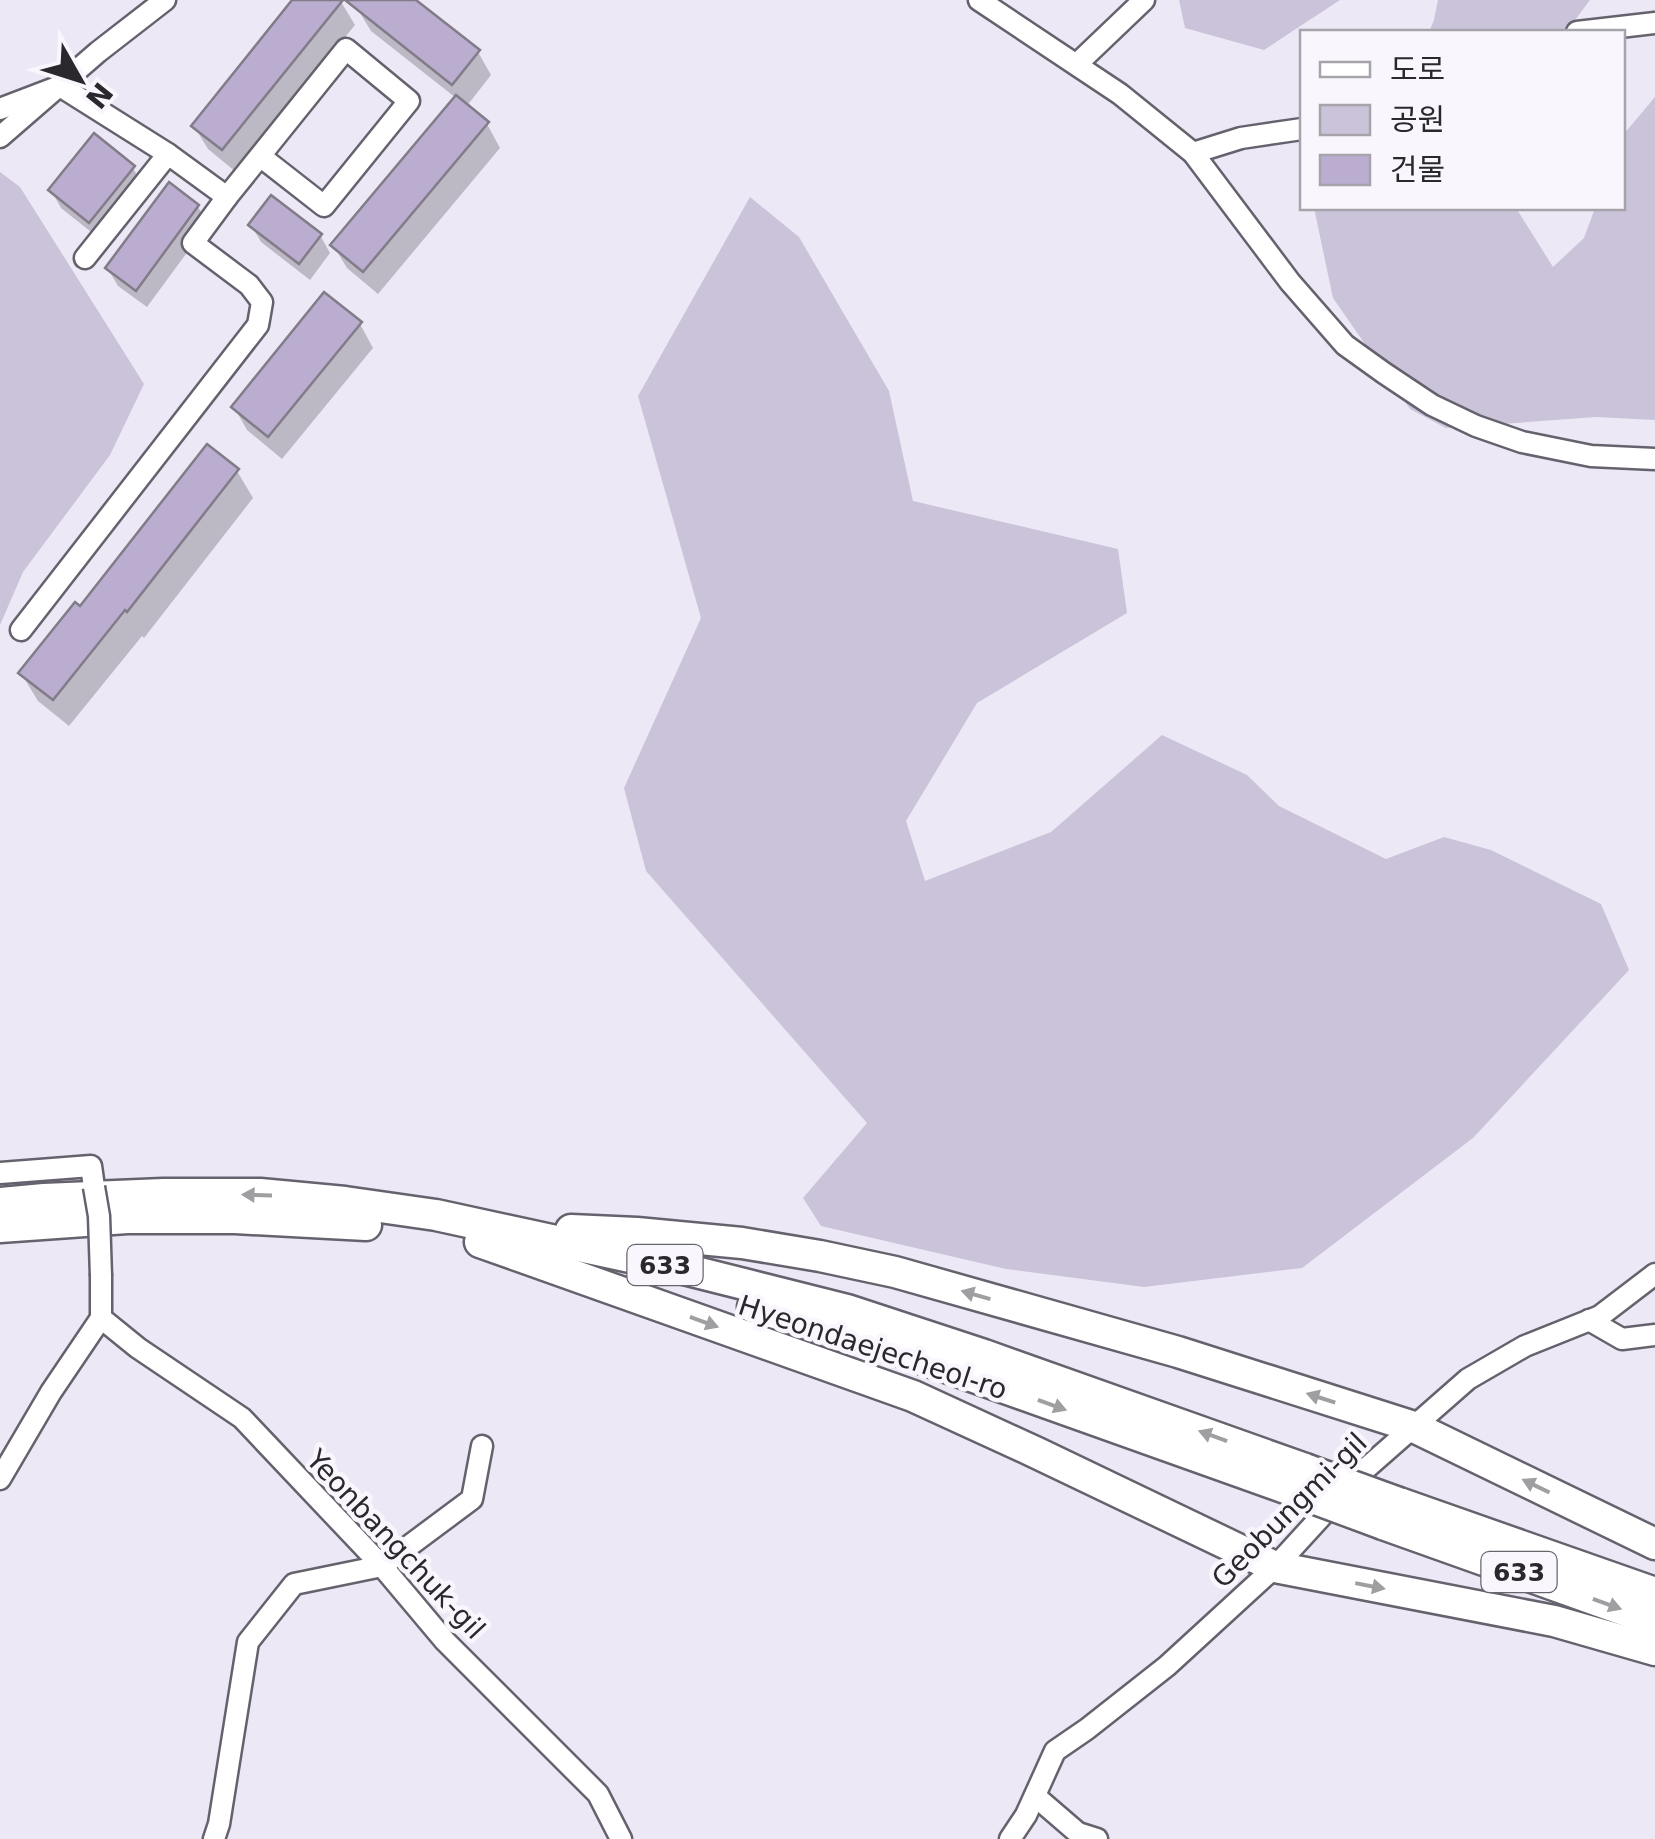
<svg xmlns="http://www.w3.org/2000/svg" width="1655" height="1839" font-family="'DejaVu Sans','Noto Sans KR',sans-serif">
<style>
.green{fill:#cbc3d9}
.shadow{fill:#0003}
.building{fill:#baadd0;stroke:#817c88;stroke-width:2.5}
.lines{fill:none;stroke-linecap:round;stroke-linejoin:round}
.minor-casing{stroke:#66626d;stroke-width:25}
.highway-casing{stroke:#66626d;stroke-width:35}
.minor{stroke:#fff;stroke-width:20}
.highway{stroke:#fff;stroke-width:30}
.minor-bridge-casing{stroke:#66626d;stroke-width:25;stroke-linecap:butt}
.highway-bridge-casing{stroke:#66626d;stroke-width:35;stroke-linecap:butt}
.minor-bridge{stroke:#fff;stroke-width:20}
.highway-bridge{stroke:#fff;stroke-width:30}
.oneway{fill:#9f9ea0}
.labels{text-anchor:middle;stroke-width:9;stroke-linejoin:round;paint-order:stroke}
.shield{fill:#f9f6fe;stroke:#68666c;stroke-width:2.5}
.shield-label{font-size:25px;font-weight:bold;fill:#2a282d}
.street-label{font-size:28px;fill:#2a282d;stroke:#f9f6fe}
</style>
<rect width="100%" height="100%" fill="#ede8f5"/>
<g class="green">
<polygon points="1179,0 1340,0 1264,50 1185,28"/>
<polygon points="1438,0 1590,0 1566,32 1429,32 1434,20"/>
<polygon points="1655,97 1655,420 1596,417 1446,428 1410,409 1333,298 1314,208 1516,208 1553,267 1584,238 1595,208 1622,208 1623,135"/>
<polygon points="0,172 20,187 144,384 110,455 23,572 0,625"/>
<polygon points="750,197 799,237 889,391 913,501 1118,549 1127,613 977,703 906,821 925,881 1051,832 1162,735 1247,775 1279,806 1386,859 1444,837 1491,850 1601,904 1629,970 1473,1138 1302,1268 1144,1287 1006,1269 821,1226 803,1198 867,1123 646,871 624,788 701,618 638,396"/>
</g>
<g class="shadow">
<polygon points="296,0 340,0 355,25 236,172 208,149 194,126"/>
<polygon points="363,0 412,0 478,52 491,75 466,107 487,124 500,148 378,294 347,268 333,245 456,98 371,31 357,8"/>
<polygon points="95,137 133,168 143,185 100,239 61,208 51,190"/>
<polygon points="198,207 208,224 147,307 118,286 108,269"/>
<polygon points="251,225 320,235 330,253 310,280 261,242"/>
<polygon points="360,324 373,348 282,459 247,430 234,407"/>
<polygon points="237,471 253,498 144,638 142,636 69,726 38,701 21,673"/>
</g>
<g class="building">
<polygon points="292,0 343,0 222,150 191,126"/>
<polygon points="345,0 416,0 480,50 452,85"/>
<polygon points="456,95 489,122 363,272 330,245"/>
<polygon points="94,133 135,166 89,223 48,190"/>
<polygon points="169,182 199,205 136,291 105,268"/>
<polygon points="271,195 322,234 299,264 248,225"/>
<polygon points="324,292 362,322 268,437 231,407"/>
<polygon points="207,444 239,469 127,612 125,610 53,700 18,673 75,602 80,606"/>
</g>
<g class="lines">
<defs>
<g id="minor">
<polyline points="979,0 1120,94 1193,153 1290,282 1345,345 1384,373 1432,405 1476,426 1522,442 1591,456 1655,459"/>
<polyline points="1577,32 1655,23"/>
<polyline points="1077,64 1144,0"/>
<polyline points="0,109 60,86 168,154 227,197 346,49 409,101 324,206 260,156"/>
<polyline points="0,137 98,52 165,0"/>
<polyline points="1193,153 1241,138 1302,129"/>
<polyline points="85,258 168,154"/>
<polyline points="21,630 258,325 262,302 249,285 193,243 227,197"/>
<polyline points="0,1173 91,1166 94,1187"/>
<polyline points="101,1318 138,1348 242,1418 382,1566 445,1641 598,1794 621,1839"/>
<polyline points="1589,1320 1622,1339 1655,1335"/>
<polyline points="0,1479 51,1392 101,1318 101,1276"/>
<polyline points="1035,1796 1078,1833 1097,1839"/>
<polyline points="214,1839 219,1824 248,1642 294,1584 382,1566 472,1499 482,1446"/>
<polyline points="1010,1839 1026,1815 1055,1751 1087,1729 1167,1666 1275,1567 1362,1472 1468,1379 1525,1346 1600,1316 1655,1274"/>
</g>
<g id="highway">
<polyline points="0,1203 44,1199 163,1194 260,1194 345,1202 436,1215 676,1267 847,1310 984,1355 1305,1469"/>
<polyline points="0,1227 127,1218 235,1218 366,1225"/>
<polyline points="571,1230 637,1233 742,1243 820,1256 895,1272 1178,1352 1414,1427 1655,1544"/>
<polyline points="480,1242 913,1396 1037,1453 1275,1567 1554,1621 1655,1650"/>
<polyline points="753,1307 859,1336 1294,1491"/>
<polyline points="1399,1503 1655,1593"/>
<polyline points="1383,1524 1655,1621"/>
</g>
</defs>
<use href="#minor" class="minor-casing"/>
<use href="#highway" class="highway-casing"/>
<use href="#minor" class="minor"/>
<use href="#highway" class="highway"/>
<defs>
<polyline id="minor-bridge" points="94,1187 99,1216 101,1276"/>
<g id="highway-bridge">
<polyline points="1305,1469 1399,1503"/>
<polyline points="1294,1491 1383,1524"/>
</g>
</defs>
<use href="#minor-bridge" class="minor-bridge-casing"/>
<use href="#highway-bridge" class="highway-bridge-casing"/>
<use href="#minor-bridge" class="minor-bridge"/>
<use href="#highway-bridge" class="highway-bridge"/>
</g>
<defs><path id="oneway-solid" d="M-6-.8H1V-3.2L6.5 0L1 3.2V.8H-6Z" transform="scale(2.5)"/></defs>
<g class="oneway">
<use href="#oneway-solid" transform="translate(257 1195) rotate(-178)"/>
<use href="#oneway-solid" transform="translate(976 1295) rotate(-164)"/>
<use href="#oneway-solid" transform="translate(704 1322) rotate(20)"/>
<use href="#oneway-solid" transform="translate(1321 1398) rotate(-162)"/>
<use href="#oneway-solid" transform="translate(1052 1405) rotate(20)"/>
<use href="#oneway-solid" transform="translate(1213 1436) rotate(-160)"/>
<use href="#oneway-solid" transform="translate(1536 1486) rotate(-154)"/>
<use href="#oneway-solid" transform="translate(1370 1586) rotate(11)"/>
<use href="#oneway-solid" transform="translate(1607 1604) rotate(20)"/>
</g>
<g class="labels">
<g class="shield">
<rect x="627.5" y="1245" width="75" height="40" rx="8"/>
<rect x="1481.5" y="1552" width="75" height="40" rx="8"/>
</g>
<g class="shield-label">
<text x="665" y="1274">633</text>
<text x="1519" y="1581">633</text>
</g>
<g class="street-label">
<text transform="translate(873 1347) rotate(18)" y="10">Hyeondaejecheol-ro</text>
<text transform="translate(1289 1510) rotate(-45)" y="10">Geobungmi-gil</text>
<text transform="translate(396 1544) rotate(47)" y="10">Yeonbangchuk-gil</text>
</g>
</g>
<rect x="1300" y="30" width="325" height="180" fill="#f9f6fe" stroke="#a6a4aa" stroke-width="2.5"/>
<rect x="1320" y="62" width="50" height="15" fill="#ffffff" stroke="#a6a4aa" stroke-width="2.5"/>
<text x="1390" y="80" font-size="30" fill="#2a282d">도로</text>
<rect x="1320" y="105" width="50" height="30" fill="#cbc3d9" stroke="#a6a4aa" stroke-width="2.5"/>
<text x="1390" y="130" font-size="30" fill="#2a282d">공원</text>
<rect x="1320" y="155" width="50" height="30" fill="#baadd0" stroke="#a6a4aa" stroke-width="2.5"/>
<text x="1390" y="180" font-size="30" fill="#2a282d">건물</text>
<g transform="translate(80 80) rotate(129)" stroke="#f9f6fe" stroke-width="8" paint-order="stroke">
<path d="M0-8L18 38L0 25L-18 38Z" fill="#2a282d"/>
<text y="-15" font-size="28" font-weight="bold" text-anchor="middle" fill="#2a282d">N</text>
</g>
</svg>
